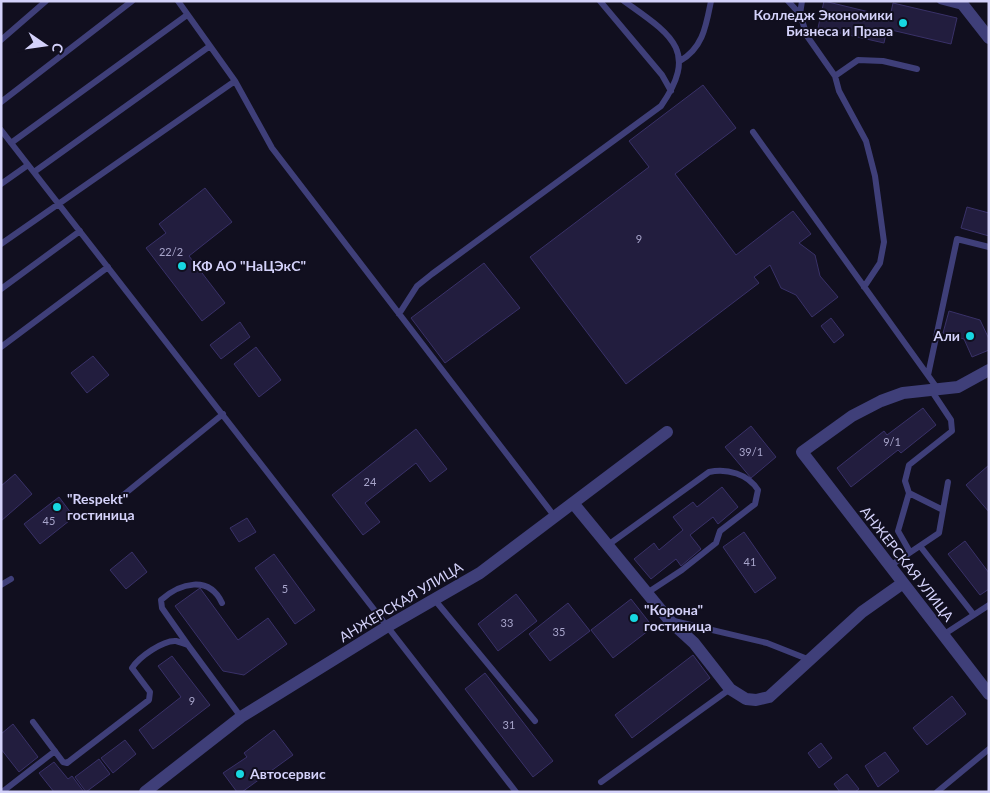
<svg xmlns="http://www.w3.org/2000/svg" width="990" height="793" font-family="Lato,sans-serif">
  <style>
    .building { fill: #221d3e; stroke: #393168 }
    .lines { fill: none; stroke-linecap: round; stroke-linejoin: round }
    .service { stroke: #3f3f79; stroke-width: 6 }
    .minor { stroke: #3f3f79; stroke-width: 12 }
    .poi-dot { fill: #17d7e1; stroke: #110f1f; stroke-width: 2 }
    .labels { text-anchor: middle; stroke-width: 4; stroke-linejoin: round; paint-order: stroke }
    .number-label { font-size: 11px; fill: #a8a5cb }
    .poi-label { font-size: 14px; font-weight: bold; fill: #d4d2fa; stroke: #110f1f; text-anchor: start }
    .street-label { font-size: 14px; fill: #d4d2fa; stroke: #110f1f }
  </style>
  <rect width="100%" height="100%" fill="#110f1f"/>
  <!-- building -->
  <path class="building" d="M824 1 890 17 893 3 957 18 951 44 887 29 884 43 818 28Z
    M703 85 736 128 675 174 736 255 793 211 811 234 799 243 815 255 820 276 838 297 812 317 796 295 781 288 770 265 754 277 759 283 626 384 530 257 649 167 629 141Z
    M205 188 232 222 189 256 225 303 202 321 146 248 166 233 159 224Z
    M967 207 989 213V236L961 228Z
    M484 263 520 308 445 363 411 318Z
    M949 311 980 320 989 339V350L972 357 964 339 943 333Z
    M831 318 844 335 834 343 821 326Z
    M240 322 250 337 221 359 210 345Z
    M256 347 281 380 259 397 234 364Z
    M93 356 109 375 87 393 71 373Z
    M923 408 936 425 901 453 898 450 851 487 837 468 884 431 887 435Z
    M751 426 776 457 751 478 725 447Z
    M416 429 447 469 430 482 416 463 365 503 380 522 363 535 332 495Z
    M989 465V512L966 485Z
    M15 474 32 494 1 521V486Z
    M722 487 738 507 718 524 713 517 690 535 701 549 681 566 676 559 651 579 634 559 654 543 659 550 683 530 673 517 693 502 697 507Z
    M59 497 74 517 40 544 24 524Z
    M247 518 256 532 239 542 230 528Z
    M744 532 776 578 755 593 723 547Z
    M965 541 989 573V589L980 595 948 554Z
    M132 552 147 572 126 589 110 570Z
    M274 554 315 610 295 624 255 568Z
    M200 588 238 640 268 618 287 644 244 675 223 671 175 606Z
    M516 594 537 621 498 651 478 624Z
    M631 599 653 627 613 658 591 630Z
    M568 603 590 631 550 661 529 634Z
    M693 655 710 678 632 738 615 715Z
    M172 656 210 705 153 749 139 730 181 697 158 666Z
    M485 673 553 761 533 777 465 689Z
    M952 696 966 714 927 745 913 728Z
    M13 724 38 757 19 772 1 749V734Z
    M274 730 293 755 242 792H237L223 773 247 757 244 753Z
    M125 740 136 754 113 773 101 758Z
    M821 743 832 758 819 768 808 753Z
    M885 752 899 771 878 787 865 766Z
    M99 759 110 774 86 792 75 777Z
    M54 762 68 779 72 776 84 792H54L39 773Z
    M847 774 859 789 855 792H840L834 784Z"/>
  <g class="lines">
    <!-- service -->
    <path class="service" d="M178 1 235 81 272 148 555 517
      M600 1 662 75 671 91
      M788 1 800 14
      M802 1 800 14 807 36 835 76 839 91 866 141 875 176 884 242 880 263 864 287
      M940 1 963 7
      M1 40 46 1
      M680 61C703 48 706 26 711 1
      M835 76 858 60 883 61 917 69
      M1 102 132 1
      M1 130 516 792
      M753 132 937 388
      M11 143 187 15
      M34 172 210 46
      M1 184 28 165
      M1 244 235 81
      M1 289 80 231
      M399 314 417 286 432 274 661 106C700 50 670 34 624 1
      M1 347 108 267
      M928 375 957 239 989 247
      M931 390 951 420 952 431 909 465 905 481 909 493 943 510
      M909 493 898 531 910 552
      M116 501 223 414
      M608 545 709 472C727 468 748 474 758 490L755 504 720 531 716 543 682 570 647 593
      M920 546 974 615
      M890 566 939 533 948 482
      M1 585 11 579
      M434 599 535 721
      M674 621 767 643 810 660
      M943 635 989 605
      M188 645 162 608 161 600C180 583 209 575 222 603
      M33 722 63 762 67 763 149 700 150 692 132 668C139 657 163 640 176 641 180 642 184 644 188 645L241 717
      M601 782 730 689
      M2 792 55 751
      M937 792 989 749"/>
    <!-- minor -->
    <path class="minor" d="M960 1 989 38
      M989 370 958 387 903 393 881 401 852 416 802 452 989 694
      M573 503 670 621 694 643 730 689 746 699 756 700 769 697 862 612 903 583
      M145 792 241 717 388 626 480 573 667 432"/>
  </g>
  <!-- markers -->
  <g class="poi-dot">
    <circle cx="903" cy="23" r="5"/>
    <circle cx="182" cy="266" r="5"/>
    <circle cx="970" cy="336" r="5"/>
    <circle cx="57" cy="507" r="5"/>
    <circle cx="634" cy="618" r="5"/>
    <circle cx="240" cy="774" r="5"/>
  </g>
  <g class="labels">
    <!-- number labels -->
    <g class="number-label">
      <text x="639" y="243">9</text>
      <text x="171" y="256">22/2</text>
      <text x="892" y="446">9/1</text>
      <text x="751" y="456">39/1</text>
      <text x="370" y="486">24</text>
      <text x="49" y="525">45</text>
      <text x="750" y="566">41</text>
      <text x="285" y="593">5</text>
      <text x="507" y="627">33</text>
      <text x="559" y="636">35</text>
      <text x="192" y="705">9</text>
      <text x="509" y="729">31</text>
    </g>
    <!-- poi labels -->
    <g class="poi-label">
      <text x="893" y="20" text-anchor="end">Колледж Экономики<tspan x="893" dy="16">Бизнеса и Права</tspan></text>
      <text x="192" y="271">КФ АО "НаЦЭкС"</text>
      <text x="960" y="341" text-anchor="end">Али</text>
      <text x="67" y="504">"Respekt"<tspan x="67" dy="16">гостиница</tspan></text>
      <text x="644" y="615">"Корона"<tspan x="644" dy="16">гостиница</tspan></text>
      <text x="250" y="779">Автосервис</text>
    </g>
    <!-- street labels -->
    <g class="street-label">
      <text transform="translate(907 564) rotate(52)" y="5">АНЖЕРСКАЯ УЛИЦА</text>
      <text transform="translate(401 602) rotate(-31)" y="5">АНЖЕРСКАЯ УЛИЦА</text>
    </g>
  </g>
  <!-- border -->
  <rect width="990" height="793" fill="none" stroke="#d4d2fa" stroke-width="5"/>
  <!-- north arrow -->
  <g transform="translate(45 45) rotate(103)" stroke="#110f1f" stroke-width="4" paint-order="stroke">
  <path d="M0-4L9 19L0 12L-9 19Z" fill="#d4d2fa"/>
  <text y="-8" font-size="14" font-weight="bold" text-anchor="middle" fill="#d4d2fa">С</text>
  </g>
</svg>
